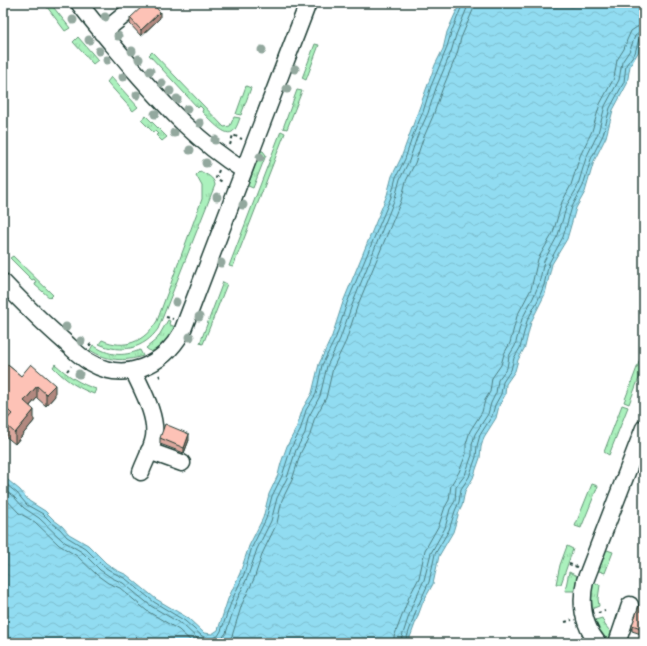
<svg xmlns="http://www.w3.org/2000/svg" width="647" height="646" font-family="'Patrick Hand',sans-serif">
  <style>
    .grass { fill: url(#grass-tufts); stroke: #659778 }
    .water { fill: url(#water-waves); stroke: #639ca5 }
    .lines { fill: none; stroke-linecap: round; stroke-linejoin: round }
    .shore { stroke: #4d7d80; stroke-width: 1 }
    .minor-casing { stroke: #1f3d34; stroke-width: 19 }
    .path { stroke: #1f3d34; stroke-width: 2; stroke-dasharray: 3 3; stroke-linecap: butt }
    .minor { stroke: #fff; stroke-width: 16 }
    .tree { fill: #93a89e }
    .wall { fill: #daa79d; stroke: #1f3d34 }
    .shaded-wall { fill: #b1887f; stroke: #1f3d34 }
    .building { fill: #fdc2b6; stroke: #1f3d34 }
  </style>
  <defs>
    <pattern id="grass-tufts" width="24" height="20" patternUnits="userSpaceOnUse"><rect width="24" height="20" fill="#abf1bd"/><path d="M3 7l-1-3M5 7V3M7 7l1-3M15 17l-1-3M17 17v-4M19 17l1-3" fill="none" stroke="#93d0a3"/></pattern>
    <pattern id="water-waves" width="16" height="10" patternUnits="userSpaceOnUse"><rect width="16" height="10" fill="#91dcf1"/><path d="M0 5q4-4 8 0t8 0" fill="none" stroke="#7dbecf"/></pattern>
  </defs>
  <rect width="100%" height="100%" fill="#fff"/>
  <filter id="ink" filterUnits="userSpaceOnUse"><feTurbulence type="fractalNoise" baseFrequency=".025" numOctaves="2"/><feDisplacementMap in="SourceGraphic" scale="8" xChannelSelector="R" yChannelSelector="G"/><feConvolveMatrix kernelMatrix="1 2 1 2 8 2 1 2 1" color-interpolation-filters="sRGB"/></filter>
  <g filter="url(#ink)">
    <!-- grass -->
    <path class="grass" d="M44 3H50L70 28 65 31Z
      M78 37 98 60 93 64 73 42Z
      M315 44 319 45 306 80 302 78Z
      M152 52 224 127 230 126 234 117 240 118C238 123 236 130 232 132 224 137 208 117 202 112L203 109 200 106 198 108 149 55Z
      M111 77 138 107 133 111 107 82Z
      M246 86 251 88 241 115 236 114Z
      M297 90 302 91 287 129 283 128Z
      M146 116 167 137 162 141 156 135 158 134 155 131 153 132 141 120Z
      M281 131 285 133 233 267 229 266Z
      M256 151H263L266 155 253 188 248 186 255 165 251 163Z
      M200 171C207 175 214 177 215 185L158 329C144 349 121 354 99 344L102 340C125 350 144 342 157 321L202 199V186L196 175Z
      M13 256 53 295 50 298 35 285 36 282 34 279 32 280 10 258Z
      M223 282 227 284 203 344 200 343Z
      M168 320 170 321 169 324 175 327C170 337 164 343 156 351L154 350 151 352 146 348 157 339Z
      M93 345C109 356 123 357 140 350L143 356C124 362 107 361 90 350Z
      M644 349V365L629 404 624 402Z
      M55 364C67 375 80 384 96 389L94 394C78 388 65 380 53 367Z
      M622 405 628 407 609 455 604 452Z
      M592 484 598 486 581 528 575 526Z
      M567 546 573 549 561 584H556L560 565Z
      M604 549 613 552 605 573 596 570Z
      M569 572 577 576 575 591H565Z
      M592 581 600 585 598 599 599 606 589 610Z
      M602 618 605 625 614 636 612 643C602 643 597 629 592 621Z"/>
    <!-- water -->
    <path class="water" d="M460 3H644V39L640 46 639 51 630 66 627 84 613 110 606 137 594 161 585 192 576 208 567 239 552 264 545 294 531 322 525 347 518 360 515 371 506 384 505 395 499 406 496 418 484 437 481 447 480 458 473 478 465 491 462 506 459 512 453 532 439 556 433 584 423 602 408 643H3V476L20 490 29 501 45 511 54 520 62 526 69 534 88 545 106 563 116 570 127 575 156 599 188 618 204 633 212 634 218 630 228 599 240 573 249 546 263 518 269 494 278 475 281 463 287 446 296 429 303 408 312 393 319 364 332 336 343 302 387 195 392 176 401 158 435 65 443 49 447 32Z"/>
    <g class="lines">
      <!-- shore -->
      <path class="shore" d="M3 482 17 493 27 505 43 514 52 523 60 529 67 537 85 548 103 566 114 573 126 579 154 602 185 621 202 636 207 638H213L218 636 221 631 232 600 244 574 252 547 266 519 272 496 282 476 291 448 300 431 306 410 316 394 322 365 336 337 347 303 391 197 396 177 405 159 413 135 423 112 431 86 446 50 451 33 463 3
        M3 489 14 497 24 508 39 518 63 541 82 552 100 570 112 578 123 583 151 606 183 625 199 640 206 643
        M3 496 19 513 35 522 59 545 77 556 97 575 108 583 120 588 147 611 179 630 193 643
        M214 643 221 640 226 633 236 602 248 576 257 549 271 521 277 498 287 478 296 450 305 433 308 418 320 396 327 366 340 339 352 305 395 198 400 179 409 161 417 137 428 113 436 88 451 52 456 35 467 8 468 3
        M226 643 232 636 242 604 254 579 263 552 277 523 282 500 292 480 301 452 310 435 314 420 326 398 333 368 346 341 357 307 401 201 406 181 415 163 423 139 433 116 442 90 457 54 461 38 473 10 474 3
        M394 643V637L409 597 419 578 425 550 439 525 445 507 449 500 451 485 459 472 466 454V444L470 431 482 412 485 400 490 392 492 378 501 365 504 354 510 343 517 316 531 289 538 259 553 233 562 202 571 185 580 156 592 131 600 104 614 78 617 60 624 49 627 40 631 31 637 27 644 26
        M400 643 412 606 424 580 431 553 445 528 450 509 455 501 456 487 465 475 472 455V445L475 434 488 414 491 403 496 393 498 380 507 368 509 356 515 346 522 319 533 298 539 284 544 261 558 235 567 205 577 188 586 158 598 133 605 106 619 80 622 62 630 50 635 36 639 33 644 32
        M405 643 417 608 429 582 435 554 449 530 455 511 459 502 461 489 469 477 476 457 477 446 480 435 492 416 495 405 501 394 503 382 511 370 514 358 520 348 527 321 538 300 544 285 549 263 563 237 572 207 583 186 591 159 603 135 610 108 624 82 626 65 635 53 639 39 644 37"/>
      <defs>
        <path id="minor" d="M79 3C96 26 115 47 133 69 168 109 198 142 243 170
          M102 33 139 3
          M3 282C23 303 43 323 65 342 73 349 81 358 91 363 126 383 163 365 182 332L308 3
          M133 370C142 390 157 415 154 437 152 449 145 461 141 472
          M149 451 182 463
          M598 643C583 625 580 603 585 581L644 428
          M617 643 630 605"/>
      </defs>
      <!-- minor casing -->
      <use href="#minor" class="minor-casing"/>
      <!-- path -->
      <path class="path" d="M230 145 233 135 242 139
        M219 170 216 178 224 183
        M166 317 173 319
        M89 346 93 342
        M67 371 71 366
        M159 375 162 380
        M640 383 644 384
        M569 564 577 567
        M598 613 605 611
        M565 622 572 620"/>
      <!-- minor -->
      <use href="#minor" class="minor"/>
    </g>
    <!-- trees -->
    <g class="tree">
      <circle cx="105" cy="17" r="4.5"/>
      <circle cx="73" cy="20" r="4.5"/>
      <circle cx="118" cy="36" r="4.5"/>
      <circle cx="89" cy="40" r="4.5"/>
      <circle cx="262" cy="50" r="4.5"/>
      <circle cx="99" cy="51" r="4.5"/>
      <circle cx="132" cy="51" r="4.5"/>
      <circle cx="139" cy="59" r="4.5"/>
      <circle cx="107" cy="60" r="4.5"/>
      <circle cx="295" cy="69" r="4.5"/>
      <circle cx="150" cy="71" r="4.5"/>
      <circle cx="123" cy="77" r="4.5"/>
      <circle cx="162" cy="83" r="4.5"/>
      <circle cx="287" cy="89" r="4.5"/>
      <circle cx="170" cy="91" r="4.5"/>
      <circle cx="137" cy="95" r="4.5"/>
      <circle cx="177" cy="99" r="4.5"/>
      <circle cx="187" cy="109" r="4.5"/>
      <circle cx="155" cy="114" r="4.5"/>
      <circle cx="200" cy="123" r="4.5"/>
      <circle cx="174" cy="133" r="4.5"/>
      <circle cx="215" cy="140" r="4.5"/>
      <circle cx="190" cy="150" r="4.5"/>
      <circle cx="260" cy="157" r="4.5"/>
      <circle cx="206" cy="163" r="4.5"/>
      <circle cx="217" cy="197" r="4.5"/>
      <circle cx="243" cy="205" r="4.5"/>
      <circle cx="221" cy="263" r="4.5"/>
      <circle cx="176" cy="302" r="4.5"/>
      <circle cx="199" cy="317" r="4.5"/>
      <circle cx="66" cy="327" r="4.5"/>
      <circle cx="190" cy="337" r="4.5"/>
      <circle cx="81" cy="341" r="4.5"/>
      <circle cx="79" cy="374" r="4.5"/>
    </g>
    <!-- wall -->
    <path class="wall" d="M130 18H160L141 36 130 24Z
      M3 361 21 376 55 396 46 406 37 398 30 406 34 421 15 444 4 435V423L7 420 3 417Z
      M160 438 189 440 184 453 160 444Z
      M644 602V635L632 631V625Z"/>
    <!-- shaded-wall -->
    <path class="shaded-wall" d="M160 12V18L141 36V30Z
      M55 385V396L46 406V394Z
      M37 386V398L24 412V401Z
      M34 410V421L15 444V433Z
      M189 434V440L184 453V448Z"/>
    <!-- building -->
    <path class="building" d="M146 3H152L160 12 141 30 130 18Z
      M3 361 21 376 31 364 55 385 46 394 37 386 24 401 34 410 15 433 4 423 12 414 3 405Z
      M165 424 189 434 184 448 160 438Z
      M641 601 644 602V629L632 625Z"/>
  </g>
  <!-- margin -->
  <rect width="647" height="646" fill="none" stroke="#fff" stroke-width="16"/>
  <rect x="8" y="8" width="631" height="630" fill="none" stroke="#1f3d34" stroke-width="1.5" filter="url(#ink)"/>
</svg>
